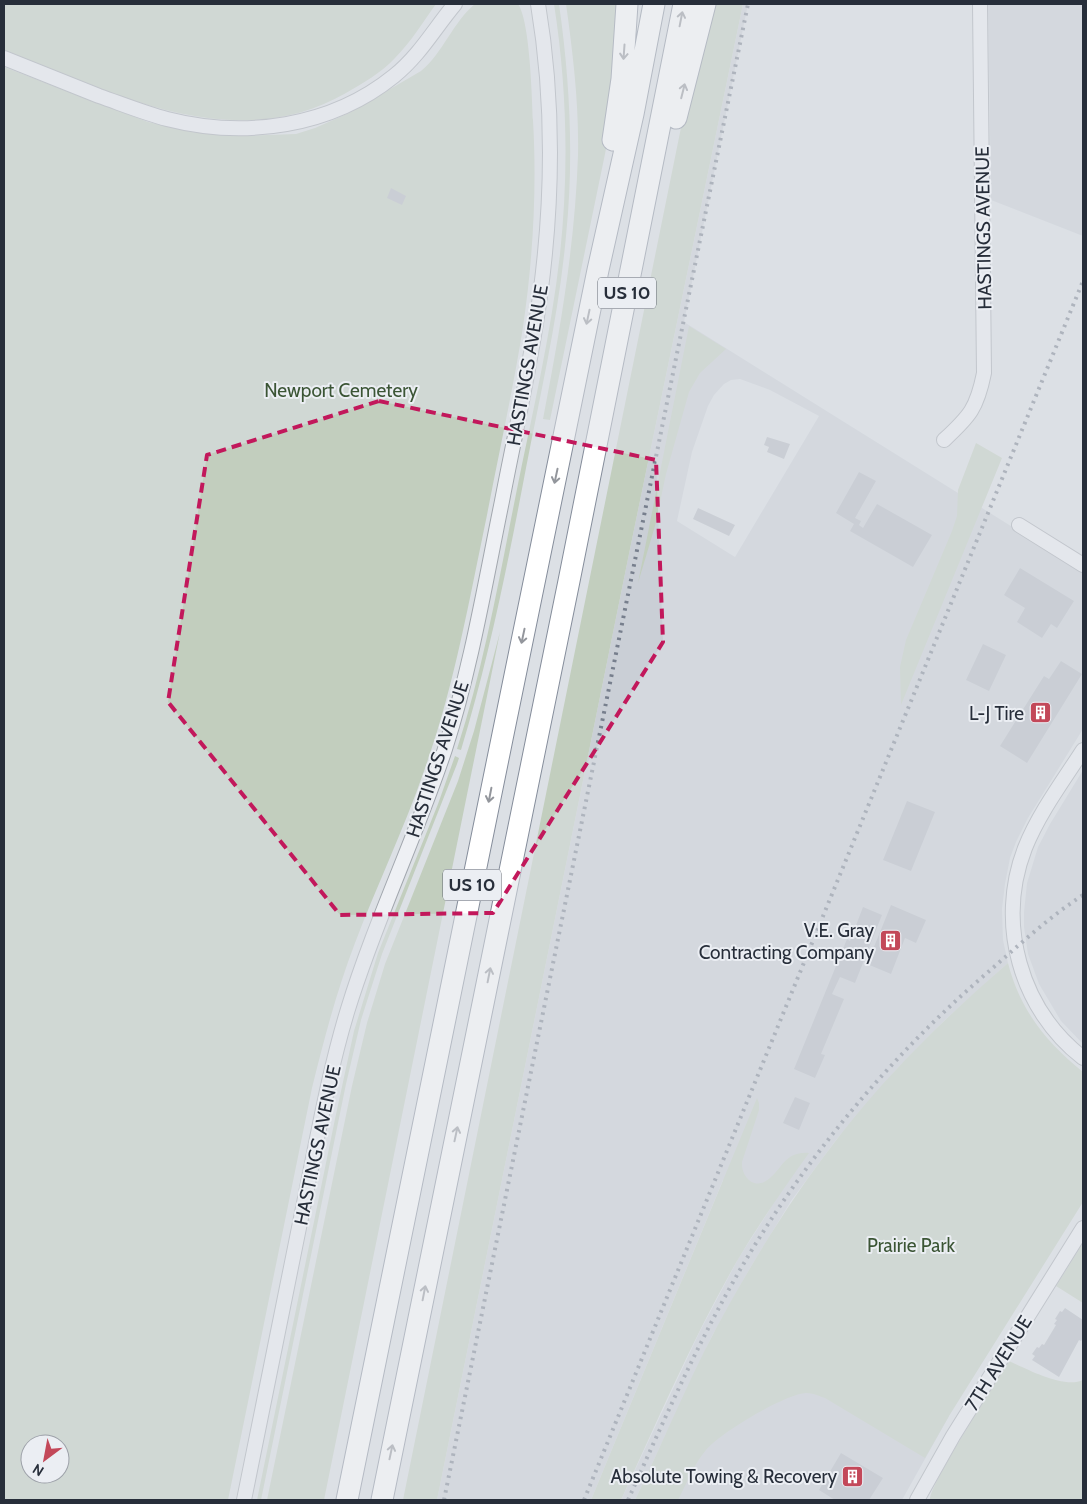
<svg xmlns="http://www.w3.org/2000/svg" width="1087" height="1504" font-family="Cabin,sans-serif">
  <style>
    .built { fill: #cacfd6; fill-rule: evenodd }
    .green { fill: #c2cebe; fill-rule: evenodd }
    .building { fill: #b4b9c1 }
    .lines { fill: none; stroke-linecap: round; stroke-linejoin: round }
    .minor-casing { stroke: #a2a7ae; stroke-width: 16 }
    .highway-casing { stroke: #858d9b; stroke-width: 23 }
    .minor { stroke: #eef0f4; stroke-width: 14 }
    .highway { stroke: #fff; stroke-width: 21 }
    .rail { stroke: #777f8d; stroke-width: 4; stroke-dasharray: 2.5 5; stroke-linecap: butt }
    .oneway { stroke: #93969c }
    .marked { fill: none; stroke: #c2185b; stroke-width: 4; stroke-dasharray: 10 6; stroke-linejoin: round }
    .labels { text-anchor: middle; stroke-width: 4; stroke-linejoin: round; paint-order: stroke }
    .shield { fill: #ebeef3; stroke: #626872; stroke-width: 1 }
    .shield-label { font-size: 18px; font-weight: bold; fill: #272e3a }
    .street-label { font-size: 19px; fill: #272e3a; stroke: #ebeef3 }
    .park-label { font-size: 19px; fill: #3b5535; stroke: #ebeef3 }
    .poi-label { font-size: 19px; fill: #272e3a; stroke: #ebeef3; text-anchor: end }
  </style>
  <rect width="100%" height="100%" fill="#dce0e5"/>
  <!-- built -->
  <path class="built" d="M743 4H748L684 322 1083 571V729L1028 818 1016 842 1010 858 1005 884 1002 909 1003 940 1008 963 945 1020 896 1070 836 1140 791 1201 749 1270 712 1336 635 1500H621L699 1333 738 1259 770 1209 723 1180 591 1500H437L630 549ZM740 379 770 390 819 416 735 557 677 521 692 452 708 406 714 395 724 384 731 380Z
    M988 4H1083V236L991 200Z
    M1083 770V1044L1061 1021 1039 984 1028 954 1024 927V912L1027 883 1038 847 1050 824Z
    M830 1344 949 1416 902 1500H637Z"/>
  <!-- green -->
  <path class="green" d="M4 4H436C423 22 411 42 395 58 381 73 363 83 346 93 233 158 111 92 4 50Z
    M475 4H518C530 21 532 96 533 120 537 189 533 259 523 327 513 390 499 452 487 515 469 601 454 688 424 771 404 829 377 885 355 943 337 990 324 1039 312 1088L228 1500H4V67L148 122 191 132 244 136 296 134 315 128 349 113 421 71C443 53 453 22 475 4ZM30 1444H60V1474H30Z
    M554 4H559C570 81 574 158 566 236 559 314 541 391 526 468 508 563 489 658 461 750L457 749C484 666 499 579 516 494 532 414 551 335 560 254 569 170 567 87 554 4Z
    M566 4H621L612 116 605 154 550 420 543 419C560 331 575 245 578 155 579 104 573 54 566 4Z
    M711 4H743L630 549 437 1500H403L687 98Z
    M689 326 726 349 700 373 689 392 666 474 655 526 638 583Z
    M976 443 1002 458 901 705 900 667 906 640 952 531 957 516 958 490Z
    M500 632 324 1500H267L352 1086 367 1023 385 964 458 781 474 731Z
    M455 756 459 758 457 764 382 954 361 1020 346 1084 261 1500H257L335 1119 354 1031 378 953 438 804Z
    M1008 963C1020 1010 1046 1042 1083 1072V1202L949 1416 925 1458 825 1398C819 1396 813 1393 806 1393 785 1394 720 1433 706 1450 694 1464 687 1483 678 1500H635C667 1434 694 1366 730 1303 782 1210 842 1123 917 1048 946 1018 977 990 1008 963Z
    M757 1098 759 1103V1110L742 1162C741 1174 751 1188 764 1182 782 1173 782 1151 809 1153 784 1188 759 1224 737 1261 693 1338 658 1419 621 1500H591Z
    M1083 1243V1303L1056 1286Z
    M1009 1361C1027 1369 1064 1389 1083 1380V1500H930C929 1485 997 1381 1009 1361Z"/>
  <!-- building -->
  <path class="building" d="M391 188 406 196 402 205 387 198Z
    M767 437 790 444 784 459 767 452 769 447 764 445Z
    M859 472 876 481 855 518 861 521 859 525 863 528 877 504 932 535 913 567 850 531 854 524 836 513Z
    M698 508 735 525 729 536 693 519Z
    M1020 568 1074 601 1057 628 1051 624 1042 638 1017 622 1025 608 1004 595Z
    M983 644 1006 655 989 691 966 680Z
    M1061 661 1082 674 1027 763 1000 746 1044 676 1049 679Z
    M907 801 935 812 911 871 883 860Z
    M891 905 926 920 916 943 905 938 891 974 867 964Z
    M863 907 882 915 855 983 840 977 832 994 844 999 821 1054 825 1055 815 1078 794 1069 847 939 850 941Z
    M795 1097 810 1103 799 1130 783 1123Z
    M1065 1308 1083 1320V1338L1081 1341 1079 1340 1059 1377 1032 1360 1035 1356 1032 1354 1037 1347 1039 1348 1042 1344 1044 1345 1056 1325 1054 1324 1057 1320 1055 1319 1060 1311 1062 1312Z
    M841 1453 883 1478 869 1500H835L819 1490Z"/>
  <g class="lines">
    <defs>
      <path id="minor" d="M4 58C36 71 67 83 99 96 122 104 144 113 167 119 245 139 331 127 394 76 420 55 434 29 455 4
        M944 440C970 416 977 408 984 373L980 4
        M1019 525 1083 565
        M1083 750C1063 781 1039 813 1025 848 996 923 1020 1009 1083 1058
        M244 1500C265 1399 285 1298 305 1198 318 1135 329 1071 348 1009 375 921 416 837 445 749 471 668 485 584 502 501 515 433 531 365 540 296 553 200 554 100 538 4
        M917 1500 953 1436 1083 1228"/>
      <path id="highway" d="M676 118 705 4
        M613 140 622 79 627 4
        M347 1500 502 739 598 270 633 114 654 4
        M382 1500 569 581 684 4"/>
    </defs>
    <!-- minor casing -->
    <use href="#minor" class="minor-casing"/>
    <!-- highway casing -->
    <use href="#highway" class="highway-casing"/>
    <!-- minor -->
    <use href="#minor" class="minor"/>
    <!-- highway -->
    <use href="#highway" class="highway"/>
    <!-- rail -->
    <path class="rail" d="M444 1500 748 4
      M584 1500 1083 281
      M628 1500C665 1418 701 1335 747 1258 811 1151 893 1054 987 973 1018 946 1049 917 1083 895"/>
  </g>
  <!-- one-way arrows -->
  <defs><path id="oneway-shaft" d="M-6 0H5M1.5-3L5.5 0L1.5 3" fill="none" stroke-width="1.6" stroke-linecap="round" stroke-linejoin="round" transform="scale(1.25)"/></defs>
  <g class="oneway">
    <use href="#oneway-shaft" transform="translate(681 19) rotate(-79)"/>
    <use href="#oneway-shaft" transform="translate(624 52) rotate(94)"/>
    <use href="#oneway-shaft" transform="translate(683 91) rotate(-76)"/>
    <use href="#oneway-shaft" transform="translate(588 317) rotate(102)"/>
    <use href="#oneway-shaft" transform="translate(556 476) rotate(102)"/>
    <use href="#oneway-shaft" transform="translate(523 636) rotate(102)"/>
    <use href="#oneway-shaft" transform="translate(490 795) rotate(101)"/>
    <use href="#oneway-shaft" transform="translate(489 975) rotate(-79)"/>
    <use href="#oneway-shaft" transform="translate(456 1134) rotate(-78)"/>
    <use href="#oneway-shaft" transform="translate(424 1293) rotate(-79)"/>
    <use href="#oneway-shaft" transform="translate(391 1452) rotate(-78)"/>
  </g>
  <!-- marked area -->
  <path d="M0 0H1087V1504H0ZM379 401 656 460 663 642 493 913 340 915 168 702 207 455Z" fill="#dce0e5" fill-opacity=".55" fill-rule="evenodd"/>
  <path class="marked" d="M379 401 656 460 663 642 493 913 340 915 168 702 207 455Z"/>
  <!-- icons -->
  <defs>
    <symbol id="building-square" viewBox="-11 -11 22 22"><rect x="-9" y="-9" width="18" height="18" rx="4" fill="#c34859" stroke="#ebeef3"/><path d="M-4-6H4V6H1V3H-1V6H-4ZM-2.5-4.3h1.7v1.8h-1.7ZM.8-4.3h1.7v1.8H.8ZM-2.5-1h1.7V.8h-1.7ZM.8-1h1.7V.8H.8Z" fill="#fff"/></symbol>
  </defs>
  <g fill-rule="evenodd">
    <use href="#building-square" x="1028" y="700" width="25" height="25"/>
    <use href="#building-square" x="878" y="928" width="25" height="25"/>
    <use href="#building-square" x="840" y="1464" width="25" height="25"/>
  </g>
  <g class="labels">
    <!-- shield labels -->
    <g class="shield">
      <rect x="598" y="277.5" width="58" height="31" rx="4"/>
      <rect x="443" y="869.5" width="58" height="31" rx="4"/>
    </g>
    <g class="shield-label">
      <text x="627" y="299">US 10</text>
      <text x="472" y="891">US 10</text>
    </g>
    <!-- street labels -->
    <g class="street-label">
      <text transform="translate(983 228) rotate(-91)" y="7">HASTINGS AVENUE</text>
      <text transform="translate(527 365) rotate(-80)" y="7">HASTINGS AVENUE</text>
      <text transform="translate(437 759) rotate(-72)" y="7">HASTINGS AVENUE</text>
      <text transform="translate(317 1145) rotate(-78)" y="7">HASTINGS AVENUE</text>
      <text transform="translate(998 1363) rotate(-58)" y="7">7TH AVENUE</text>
    </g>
    <!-- park labels -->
    <g class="park-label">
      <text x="341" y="397">Newport Cemetery</text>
      <text x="911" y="1252">Prairie Park</text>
    </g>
    <!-- poi labels -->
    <g class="poi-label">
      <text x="1024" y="720">L-J Tire</text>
      <text x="874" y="937">V.E. Gray<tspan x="874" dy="22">Contracting Company</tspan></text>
      <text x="837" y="1483">Absolute Towing &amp; Recovery</text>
    </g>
  </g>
  <!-- border -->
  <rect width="1087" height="1504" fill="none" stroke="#272e3a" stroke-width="10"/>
  <!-- north arrow -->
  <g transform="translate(45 1459) rotate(212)"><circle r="24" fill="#ebeef3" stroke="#9da1a9"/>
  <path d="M0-4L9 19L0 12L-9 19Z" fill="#c34859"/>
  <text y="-8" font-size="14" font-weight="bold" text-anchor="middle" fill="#272e3a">N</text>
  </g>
</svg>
